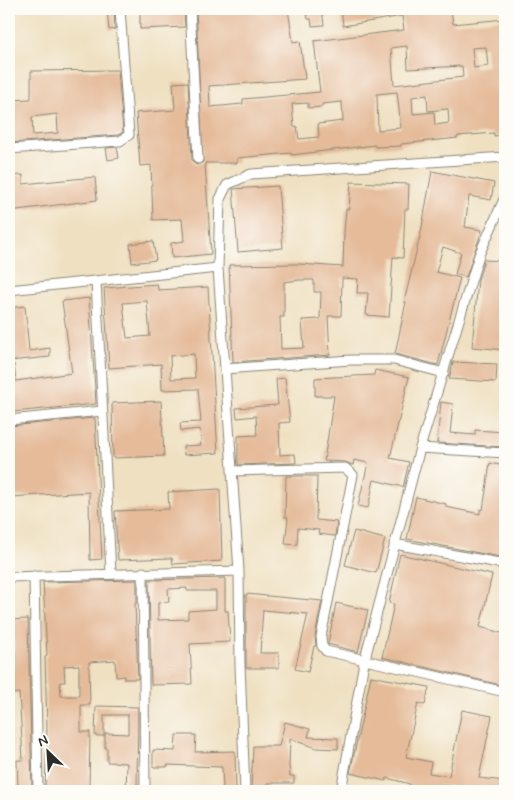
<svg xmlns="http://www.w3.org/2000/svg" width="514" height="800" font-family="Mynerve,sans-serif">
  <style>
    .building { fill: #e5bb9a; fill-rule: evenodd }
    .lines { fill: none; stroke-linecap: round; stroke-linejoin: round }
    .street-casing { stroke: #8d8676; stroke-width: 11 }
    .street { stroke: #fff; stroke-width: 9 }
  </style>
  <rect width="100%" height="100%" fill="#fdfcf7"/>
  <filter id="ink" filterUnits="userSpaceOnUse"><feTurbulence type="fractalNoise" baseFrequency=".02" numOctaves="2"/><feDisplacementMap in="SourceGraphic" scale="10" xChannelSelector="R" yChannelSelector="G"/><feConvolveMatrix kernelMatrix="1 2 1 2 8 2 1 2 1" color-interpolation-filters="sRGB"/></filter>
  <filter id="wash" filterUnits="userSpaceOnUse"><feTurbulence type="fractalNoise" baseFrequency=".0096" numOctaves="4" result="noise"/><feDisplacementMap in="SourceGraphic" scale="20" xChannelSelector="R" yChannelSelector="G"/><feGaussianBlur stdDeviation="1.12" result="paint"/><feColorMatrix in="noise" values="0 0 0 0 0 0 0 0 0 0 0 0 0 0 0 0 0 1.4 0 .05"/><feComposite in="paint" operator="in"/></filter>
  <g filter="url(#wash)">
    <rect width="100%" height="100%" fill="#efe0c1"/>
    <g id="blocks">
      <!-- building -->
      <path class="building" d="M107 9H114L115 29 109 30Z
        M140 9H184L185 27 140 29Z
        M196 9H288L293 42 300 41 305 79 209 86 210 107 243 104V99L320 92 314 41 404 30 402 16 343 26 341 9H451L453 24 505 19V135L494 136V133L458 136V138L401 144V146L375 147V145L291 155V153L237 158V163H205L211 254 172 258 171 243 184 241 182 219 153 220 151 165 140 166 136 113 175 110 173 83 188 82 192 160 196 165 203 162ZM407 46 408 69 462 66 463 77 394 85 391 48ZM486 47 488 66 474 68 472 48ZM397 92 401 128 378 130 377 94ZM427 95 428 111 448 109 449 123 435 125 434 112 413 114 412 97ZM342 102 343 121 318 124 319 137 299 139 297 126 294 127 292 104 308 103V108L322 107V104Z
        M306 9H322L324 25 312 26 311 19H308Z
        M118 70 123 132 118 135 9 143V100L31 99V71ZM57 114 58 133 33 135 32 117Z
        M117 147 119 158 108 160 106 148Z
        M432 171 494 183 491 200 469 196 465 227 482 230 466 277 455 274 461 253 443 247 436 272 460 278 438 365 395 354 406 302H404L421 232Z
        M23 175V184L95 177 97 200 9 211V176Z
        M351 182 409 184 408 209H405L403 258 393 257 389 317 366 315 368 293H357L358 279 342 278 341 316H328L330 355 233 362 229 265 299 264 343 267 344 233 346 209H349ZM299 280H314V292H321L320 319 302 320 304 348 281 349 280 317H284V282Z
        M278 186 283 248 238 252 233 189Z
        M153 241 156 260 132 263 130 244Z
        M484 260 505 261V350L472 347 478 280Z
        M157 284 158 290 208 287 218 453 184 455 183 446 201 445 200 429 181 431 180 423 201 422 198 389 162 390 161 364 109 368 104 288ZM147 301 150 336 127 338 123 303ZM194 354 195 378 171 379 170 356Z
        M89 298 96 404 13 412 9 364H14L16 381 72 373 62 301Z
        M25 306 29 351 50 348V357L9 361V308Z
        M453 362 497 364 496 382 449 379Z
        M375 370 409 377 390 458 409 462 403 487 374 480 368 508 358 506 368 463 354 460 353 465 345 462 324 461 334 396H315V378L374 375Z
        M285 378 290 422 279 423 280 455 295 454 296 463 238 465V436L257 435 256 416 237 418 236 408 278 405 276 379Z
        M161 401 164 456 113 458 112 403Z
        M441 402 453 404 450 433 475 435V430L505 432V447L437 443Z
        M95 418 102 559 90 560 89 492 9 497V426Z
        M490 463 505 466V558L407 539 416 497 446 504V507L480 514V509L483 510Z
        M286 476H317L316 520 337 522 335 536 318 534 319 530 298 528 297 545 285 544 288 517H285Z
        M220 489 222 561 173 564 172 558 118 560 115 511 169 509 168 492Z
        M354 531 385 539 376 573 345 565Z
        M400 554 492 575 480 627 505 634V686L382 657 394 604 389 603Z
        M225 578V611H228L230 642 190 644 192 684 151 685 149 580ZM187 588V591H216V609L188 611V619L158 620V603L169 602 168 589Z
        M137 580V603H135L138 679H124V676L116 677 115 660 89 662 90 705H81V732H90L89 791H45L47 727 45 657 47 656 43 582ZM79 665V696H61L60 682H65L64 666Z
        M246 594 322 601 315 636 316 646H314L308 672 295 669 308 614 263 610 260 653H279V668H246Z
        M336 603 368 610 358 652 328 644Z
        M28 619 32 791H18L17 760H23L21 724 19 693 9 694V649H14L13 629 9 630V620Z
        M371 676 429 687 425 705 418 703 406 757 431 762 429 773 449 776 462 710 492 716 479 778 505 781V791L438 785 436 791H434L409 787 410 784 387 778 386 781 350 773Z
        M96 706 138 707 137 791H126L127 763 107 762V748H105V733L128 734V715H104V736H95Z
        M285 722 310 729 308 737 338 738V749L316 748 290 739 289 766 290 776H294V783H267V791H251L253 746H279Z
        M176 735H196L195 752 235 751 236 791H223L222 767 167 765V767H153V750L175 751Z"/>
    </g>
  </g>
  <g filter="url(#ink)">
    <use href="#blocks" fill-opacity="0" stroke="#8d8676" stroke-width="1"/>
    <g class="lines">
      <defs>
        <path id="street" d="M190 9 198 159
          M9 149 120 141 129 135 120 9
          M96 281 111 573
          M9 290 218 268
          M225 369 351 360H394L444 373
          M9 420 102 411
          M420 448 505 453
          M232 471 345 468 353 475 321 637 322 646 326 651 505 692
          M394 544 505 564
          M143 572 145 791
          M34 576 38 791
          M9 577 239 571
          M245 791 240 665 239 571 218 268 220 199 227 185 251 174 505 157
          M341 791 364 662 420 448 479 255 505 197"/>
      </defs>
      <!-- street casing -->
      <use href="#street" class="street-casing"/>
      <!-- street -->
      <use href="#street" class="street"/>
    </g>
  </g>
  <!-- margin -->
  <rect width="514" height="800" fill="none" stroke="#fdfcf7" stroke-width="30"/>
  <!-- north arrow -->
  <g transform="translate(48 752) rotate(335)" stroke="#fdfcf7" stroke-width="4" paint-order="stroke">
  <path d="M0-4L9 19L0 12L-9 19Z" fill="#2b2b2b"/>
  <text y="-8" font-size="14" font-weight="bold" text-anchor="middle" fill="#2b2b2b">N</text>
  </g>
</svg>
